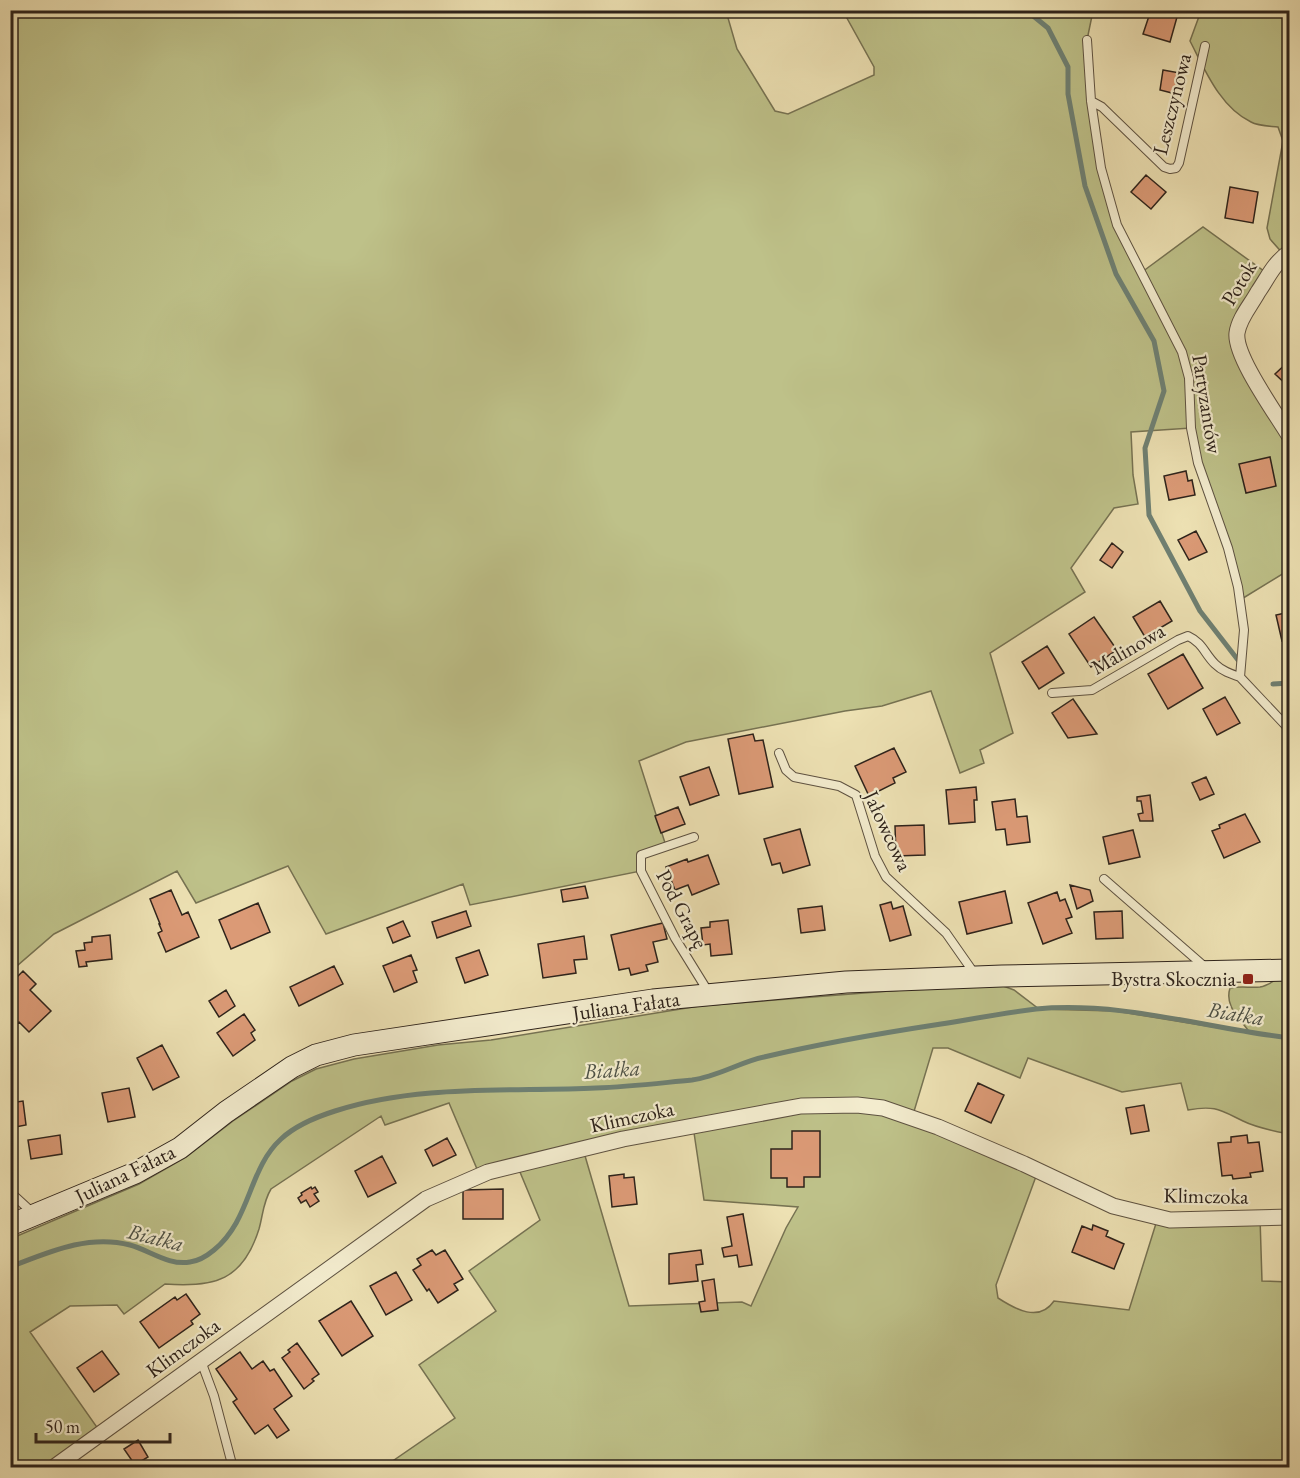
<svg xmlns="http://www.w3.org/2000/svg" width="1300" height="1478" font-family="'EB Garamond',serif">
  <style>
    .green { fill: #bec189; stroke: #767252; stroke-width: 1.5; fill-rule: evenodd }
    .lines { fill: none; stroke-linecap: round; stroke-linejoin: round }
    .stream { stroke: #6e8073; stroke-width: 5 }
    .building { fill: #db9a76; stroke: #2e231b; stroke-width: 1.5 }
    .lane-casing { stroke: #5e5241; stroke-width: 10 }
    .street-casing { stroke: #5e5241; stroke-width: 17 }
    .secondary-casing { stroke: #2e231b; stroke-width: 23 }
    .lane { stroke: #f3ecce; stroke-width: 8 }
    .street { stroke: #f3ecce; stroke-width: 15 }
    .secondary { stroke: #f3ecce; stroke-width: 21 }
    .poi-dot { fill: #8f2418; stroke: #f3ecce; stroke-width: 2 }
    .labels { text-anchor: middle; stroke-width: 4.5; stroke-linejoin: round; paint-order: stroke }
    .street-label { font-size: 21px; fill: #2e231b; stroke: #f3ecce }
    .poi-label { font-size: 21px; fill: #2e231b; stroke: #f3ecce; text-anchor: end }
    .water-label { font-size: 22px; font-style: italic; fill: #4e5247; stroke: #f3ecce }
  </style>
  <rect width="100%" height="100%" fill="#ede1b3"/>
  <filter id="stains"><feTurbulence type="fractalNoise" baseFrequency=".00333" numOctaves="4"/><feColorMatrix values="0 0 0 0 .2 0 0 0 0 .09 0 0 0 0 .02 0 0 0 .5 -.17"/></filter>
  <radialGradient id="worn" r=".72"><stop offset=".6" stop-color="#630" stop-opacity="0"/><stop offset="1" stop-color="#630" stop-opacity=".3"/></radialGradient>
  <!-- green -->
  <path class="green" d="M11 11H726L737 49 775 111 788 114 874 75V67L843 11H1093L1087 40 1101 168 1117 225 1142 272 1203 227 1268 274 1237 333 1289 437V570L1240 600 1191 428 1131 432 1133 475 1138 504 1114 508 1071 568 1085 592 990 653 1013 733 980 750 984 763 960 773 931 691 882 706 845 711 686 742 639 761 666 846 641 855V871L470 905 463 884 326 934 288 866 196 903 177 871 54 934 11 971Z
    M1201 11H1289L1290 252 1285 256 1270 239 1267 228 1283 141 1278 127C1270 126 1258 126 1251 122 1220 107 1205 70 1190 41Z
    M1289 970V1134C1274 1131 1257 1128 1243 1121 1220 1110 1215 1105 1188 1110L1181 1083 1122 1092 1028 1058 1020 1078 948 1048H933L912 1118 1038 1171 996 1285 998 1298C1015 1309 1039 1323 1054 1301L1129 1310 1158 1217 1260 1218 1262 1281 1289 1282 1290 1386 1285 1395 1289 1396V1467H384L455 1418 419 1365 496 1311 469 1271 540 1220 517 1165 480 1176 449 1103 385 1125 381 1116 271 1189C263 1202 263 1215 259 1229 243 1280 215 1288 165 1284L124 1314 117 1305 70 1306 30 1332 101 1433 53 1467H18L10 1458V1239L139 1184 186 1157 233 1121 292 1081 316 1069 354 1059 438 1045 491 1040 699 1006 979 984H998L1014 990 1039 1009 1115 1011 1250 1033C1241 1019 1224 1007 1230 988 1241 986 1250 988 1260 987 1271 985 1281 976 1289 970ZM693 1126 704 1200 798 1207 786 1228 751 1306 742 1302 629 1306 583 1149Z"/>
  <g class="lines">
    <!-- stream -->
    <path class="stream" d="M1026 10 1048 28 1068 67V94L1085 186 1116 274 1154 341 1164 391 1145 448 1149 515 1200 611 1238 660
      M1273 684 1290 683
      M10 1267C49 1252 88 1234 130 1245 149 1250 169 1266 190 1262 198 1261 208 1255 214 1250 251 1220 248 1169 281 1139 296 1125 316 1117 335 1111 418 1084 511 1092 596 1088 628 1087 660 1083 692 1080 717 1077 740 1062 764 1057 823 1043 882 1033 941 1024 972 1019 1004 1013 1036 1009 1121 1001 1206 1028 1290 1038"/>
  </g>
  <!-- building -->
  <path class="building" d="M1151 10H1179L1170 42 1143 34Z
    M1163 70 1180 73 1176 94 1160 90Z
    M1146 175 1166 192 1151 209 1131 192Z
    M1230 187 1258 192 1253 223 1225 218Z
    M1290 360V388L1275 374Z
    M1270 457 1276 486 1246 493 1239 464Z
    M1186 471 1188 481 1192 480 1195 495 1169 500 1164 476Z
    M1196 531 1207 552 1189 560 1178 540Z
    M1112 543 1123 552 1112 568 1100 560Z
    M1160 601 1172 621 1145 637 1133 617Z
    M1290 612V639L1282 641 1276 615Z
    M1094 617 1117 650 1091 667 1069 634Z
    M1047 646 1064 673 1039 689 1022 662Z
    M1183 654 1203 688 1168 709 1148 674Z
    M1225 697 1240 723 1217 735 1203 709Z
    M1073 699 1097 734 1068 738 1052 713Z
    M753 734 755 741 763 740 773 787 739 794 728 739Z
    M894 748 906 772 893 778 895 783 869 796 855 766Z
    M709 767 719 795 690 805 680 777Z
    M1206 777 1214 794 1200 800 1192 783Z
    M976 787 977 800H974L975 822 949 824 946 790Z
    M1150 795 1153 821H1140L1138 814 1143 813 1141 801H1137V797Z
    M1015 799 1017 817 1027 816 1030 842 1007 845 1005 829 996 830 992 802Z
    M678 807 685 824 661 833 655 816Z
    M1245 814 1260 842 1224 858 1212 831 1220 828 1219 825Z
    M924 825 925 855 896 856 895 826Z
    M800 829 810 865 783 873 780 863 772 865 764 839Z
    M1133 830 1140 857 1109 864 1103 837Z
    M708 855 719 884 692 895 688 885 675 890 666 867 687 859 688 862Z
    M1070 885 1090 890 1093 901 1077 909Z
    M585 886 588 898 563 902 561 890Z
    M171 890 182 915 188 912 199 937 166 952 158 933 162 931 159 924H160L150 899Z
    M1005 891 1012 923 967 934 959 902Z
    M1057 892 1060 901 1065 899 1072 917 1066 919 1072 933 1043 944 1028 903Z
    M891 902 893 909 903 906 911 935 890 941 880 905Z
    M258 903 270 932 231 949 219 920Z
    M822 906 825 930 801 933 798 909Z
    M466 911 471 926 437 938 432 922Z
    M1122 911 1123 938 1096 939 1094 912Z
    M728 920 732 954 711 956 710 944 703 945 701 928 710 927V922Z
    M403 921 410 936 393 943 387 928Z
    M663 923 667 939 653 942 658 962 646 965 648 971 631 975 629 968 619 970 611 935Z
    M110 935 112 959 86 962 87 966 79 967 76 951 85 950 84 943 92 942V937Z
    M584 936 587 959 574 960 576 973 543 978 538 944Z
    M479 950 488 975 465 983 456 958Z
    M411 955 417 970 413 971 417 982 394 992 383 966Z
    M334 966 343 984 299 1006 290 987Z
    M23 971 36 984 30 990 51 1011 29 1032 19 1022 10 1031V984Z
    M226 990 235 1006 219 1017 209 1001Z
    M244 1014 255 1030 251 1033 255 1040 233 1056 217 1033Z
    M162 1045 179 1077 153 1090 137 1058Z
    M978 1083 1004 1095 991 1123 965 1111Z
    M129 1088 135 1117 108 1122 102 1093Z
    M23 1101 26 1125 10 1128V1103Z
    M1144 1105 1149 1131 1131 1134 1126 1108Z
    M792 1131H820V1177H804V1187H787V1178H771V1149H792Z
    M60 1135 62 1154 31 1159 28 1140Z
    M1247 1135 1248 1143 1259 1142 1263 1171 1250 1173 1251 1177 1233 1179 1232 1175 1222 1176 1218 1143 1231 1142V1137Z
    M447 1138 456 1155 433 1166 425 1150Z
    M382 1156 396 1183 368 1197 355 1171Z
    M624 1174V1178L634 1177 637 1204 612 1207 609 1176Z
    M311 1187 312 1189 315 1187 318 1192 314 1194 319 1201 310 1207 306 1200 301 1203 298 1198 302 1195 301 1193Z
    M503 1189V1219H463V1190Z
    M743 1214 752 1265 739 1267 737 1255 724 1257 722 1248 732 1246 727 1217Z
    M1093 1225 1108 1231 1106 1236 1124 1244 1114 1269 1072 1252 1082 1226 1092 1230Z
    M432 1250 436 1255 445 1250 463 1279 454 1284 458 1290 438 1303 429 1289 427 1291 413 1270 421 1265 417 1259Z
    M701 1250 703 1264 696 1265 698 1281 669 1284V1254Z
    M396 1272 412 1300 386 1315 370 1286Z
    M714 1279 718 1310 701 1312 699 1302 705 1301 702 1281Z
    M186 1294 200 1314 191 1321 193 1324 159 1348 140 1322 175 1297 177 1300Z
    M351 1301 373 1336 342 1356 319 1321Z
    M297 1343 319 1374 312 1379 314 1381 304 1389 282 1358 290 1352 288 1350Z
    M102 1351 119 1374 94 1392 77 1368Z
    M240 1352 252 1369 263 1361 270 1371 274 1369 292 1396 274 1409 289 1430 277 1438 268 1425 255 1434 233 1402 237 1399 216 1369Z
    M138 1440 148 1457 135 1465 124 1449Z"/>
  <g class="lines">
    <defs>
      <path id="lane" d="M1087 40 1091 101 1101 168 1117 225 1182 352 1189 378 1191 428 1198 463 1228 548 1238 587 1244 630 1240 677 1290 730
        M1091 101 1102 107 1164 167 1170 169 1176 168 1179 163 1205 46
        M1052 693 1092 690 1178 640 1188 636C1203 643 1204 653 1215 664 1222 671 1231 674 1240 677
        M779 753 786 770 794 777 839 786 856 795 875 856 886 877 946 933 974 973
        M694 837 641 855V871L675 938 709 993
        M1104 879 1205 967
        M10 1192 34 1214
        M201 1361 214 1396 233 1468"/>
      <path id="street" d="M1290 252C1273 264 1269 276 1258 292 1251 305 1239 318 1237 333 1234 356 1277 415 1290 437
        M53 1468 426 1199 488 1172 623 1139 801 1106 857 1105 883 1108 938 1127 1024 1164 1113 1206 1170 1220 1290 1217"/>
      <path id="secondary" d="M10 1225 135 1173 180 1148 226 1112 292 1067 316 1055 354 1045 653 1000 846 982 1002 976 1290 970"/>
    </defs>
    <!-- lane casing -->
    <use href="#lane" class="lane-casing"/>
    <!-- street casing -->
    <use href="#street" class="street-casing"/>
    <!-- secondary casing -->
    <use href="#secondary" class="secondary-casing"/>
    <!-- lane -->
    <use href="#lane" class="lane"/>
    <!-- street -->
    <use href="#street" class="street"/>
    <!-- secondary -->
    <use href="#secondary" class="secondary"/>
  </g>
  <!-- markers -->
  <rect class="poi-dot" x="1242" y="973" width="12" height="12" rx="3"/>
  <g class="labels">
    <!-- street labels -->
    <g class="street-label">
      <text transform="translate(1172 104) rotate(-76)" y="7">Leszczynowa</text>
      <text transform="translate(1239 283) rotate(-59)" y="7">Potok</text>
      <text transform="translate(1207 404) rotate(81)" y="7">Partyzantów</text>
      <text transform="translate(1128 649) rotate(-30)" y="7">Malinowa</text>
      <text transform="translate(888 831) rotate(65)" y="7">Jałowcowa</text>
      <text transform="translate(682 909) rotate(62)" y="7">Pod Grapę</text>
      <text transform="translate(626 1006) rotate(-8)" y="7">Juliana Fałata</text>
      <text transform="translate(632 1117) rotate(-12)" y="7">Klimczoka</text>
      <text transform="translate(125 1174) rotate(-26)" y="7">Juliana Fałata</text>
      <text transform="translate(1206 1196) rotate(1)" y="7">Klimczoka</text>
      <text transform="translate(183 1348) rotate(-36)" y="7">Klimczoka</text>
    </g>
    <!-- poi labels -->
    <g class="poi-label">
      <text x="1236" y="986">Bystra Skocznia</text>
    </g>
    <!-- water labels -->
    <g class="water-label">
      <text transform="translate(1236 1013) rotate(9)" y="8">Białka</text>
      <text transform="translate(612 1069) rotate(-4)" y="8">Białka</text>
      <text transform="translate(156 1237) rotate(14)" y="8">Białka</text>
    </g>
  </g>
  <!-- margin -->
  <rect width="1300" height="1478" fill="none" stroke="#ede1b3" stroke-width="36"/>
  <rect x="12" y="12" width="1276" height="1454" fill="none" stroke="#2e231b" stroke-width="3"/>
  <rect x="18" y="18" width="1264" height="1442" fill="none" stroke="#2e231b" stroke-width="1.5"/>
  <!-- scale -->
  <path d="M36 1433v9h134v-9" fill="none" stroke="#2e231b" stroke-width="3"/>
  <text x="45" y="1433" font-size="18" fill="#2e231b" stroke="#f3ecce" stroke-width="4.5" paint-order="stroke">50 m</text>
  <rect width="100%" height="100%" filter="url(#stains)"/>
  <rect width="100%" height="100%" fill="url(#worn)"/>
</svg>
